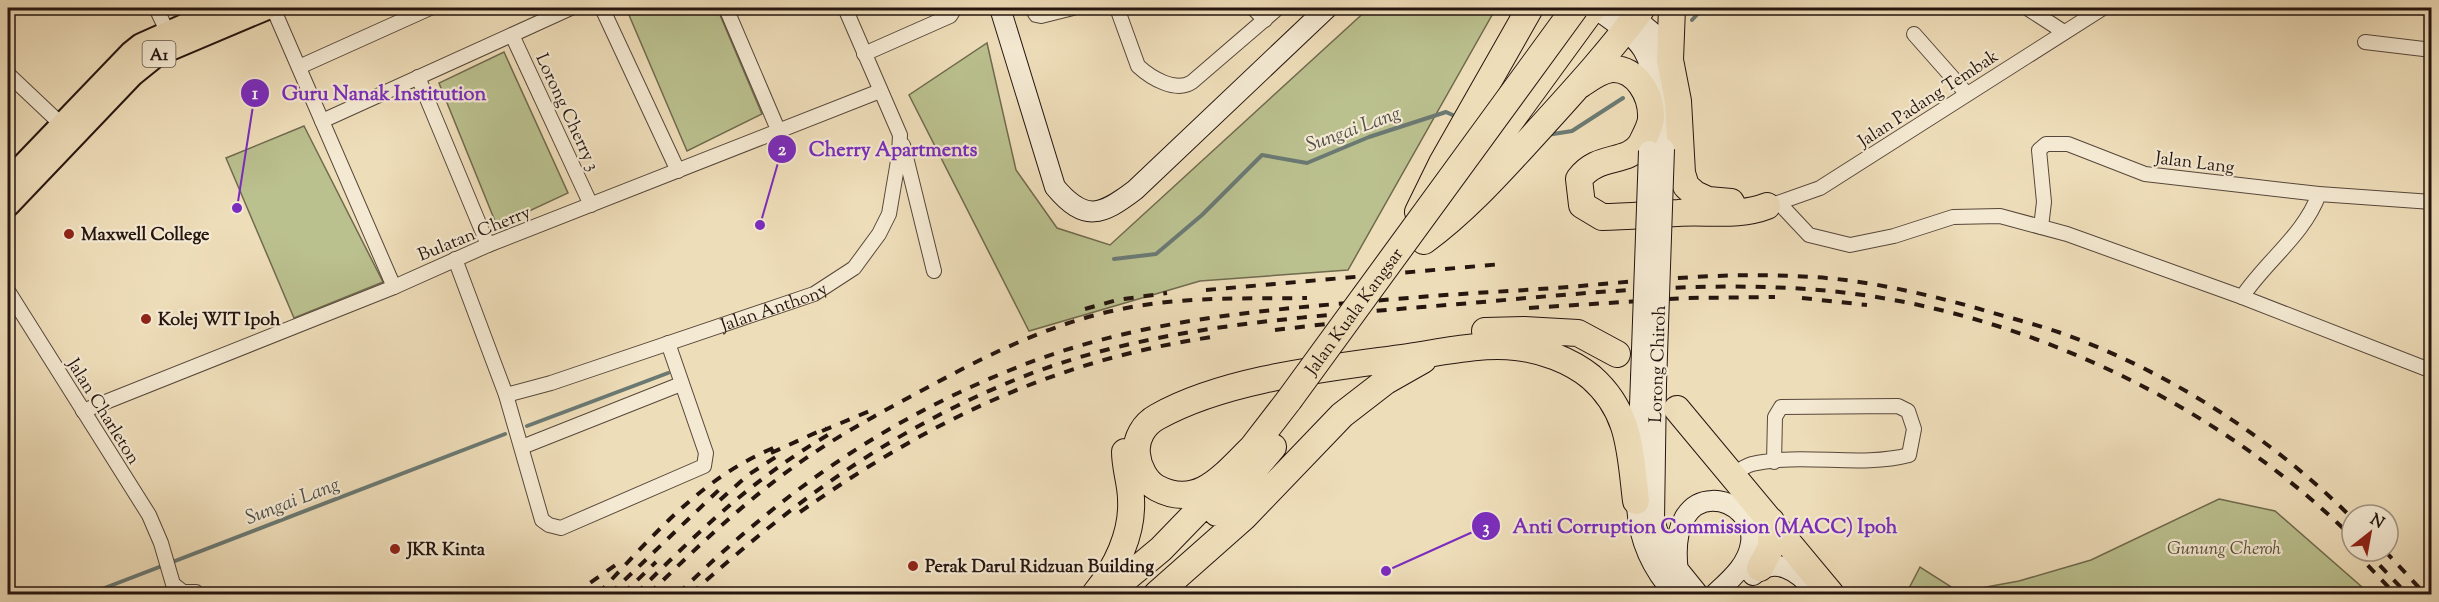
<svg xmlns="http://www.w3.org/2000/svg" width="2439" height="602" font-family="'Sorts Mill Goudy',serif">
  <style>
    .green { fill: #bac08e; stroke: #706a4e; stroke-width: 1.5 }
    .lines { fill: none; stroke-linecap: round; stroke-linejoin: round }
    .stream { stroke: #6b7973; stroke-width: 4 }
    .street-casing { stroke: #57473a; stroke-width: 16 }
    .secondary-casing { stroke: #25150f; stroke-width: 22 }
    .primary-casing { stroke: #25150f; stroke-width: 26 }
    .highway-casing { stroke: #25150f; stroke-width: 28 }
    .street { stroke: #f4e9d2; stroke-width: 14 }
    .secondary { stroke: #f4e9d2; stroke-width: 20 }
    .primary { stroke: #eeddb9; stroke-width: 22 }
    .highway { stroke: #eeddb9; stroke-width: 26 }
    .rail { stroke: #25150f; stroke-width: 4; stroke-dasharray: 10 10; stroke-linecap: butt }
    .secondary-bridge-casing { stroke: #25150f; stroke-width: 22; stroke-linecap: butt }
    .highway-bridge-casing { stroke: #25150f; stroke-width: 28; stroke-linecap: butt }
    .secondary-bridge { stroke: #f4e9d2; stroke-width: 20 }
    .highway-bridge { stroke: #eeddb9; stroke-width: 26 }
    .poi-dot { fill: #8f2418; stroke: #f4e9d2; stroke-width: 2 }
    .labels { text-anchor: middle; stroke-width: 4.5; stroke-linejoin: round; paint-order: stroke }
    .shield { fill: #f4e9d2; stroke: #63554a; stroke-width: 1.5 }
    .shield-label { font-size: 16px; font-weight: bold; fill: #25150f }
    .street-label { font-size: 18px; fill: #25150f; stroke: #f4e9d2 }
    .poi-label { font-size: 18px; font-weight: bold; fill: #25150f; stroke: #f4e9d2; text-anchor: start }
    .park-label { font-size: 18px; font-style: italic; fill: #59513b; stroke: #f4e9d2 }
    .water-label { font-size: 20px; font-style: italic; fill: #4e4f49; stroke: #f4e9d2 }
    .leader { fill: none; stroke: #7b2cbf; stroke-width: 2 }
    .callout-dot { fill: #7b2cbf; stroke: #f4e9d2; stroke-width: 2 }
    .mark-label { font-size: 18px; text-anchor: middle; font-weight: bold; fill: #fff }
    .callout-label { font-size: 20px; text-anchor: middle; font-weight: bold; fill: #7b2cbf; stroke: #f4e9d2; stroke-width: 4.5; stroke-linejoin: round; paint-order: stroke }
  </style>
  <rect width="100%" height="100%" fill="#eeddb9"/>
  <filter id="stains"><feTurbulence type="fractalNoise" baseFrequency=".00333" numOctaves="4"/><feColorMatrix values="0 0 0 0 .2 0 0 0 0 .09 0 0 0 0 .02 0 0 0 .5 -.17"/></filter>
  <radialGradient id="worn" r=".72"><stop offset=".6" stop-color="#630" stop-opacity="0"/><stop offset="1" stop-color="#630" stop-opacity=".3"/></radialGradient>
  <!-- green -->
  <path class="green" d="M626 8H717L762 114 687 151Z
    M1369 8H1496L1348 270 1200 281 1029 331 909 95 987 43 1016 170 1057 228 1110 245Z
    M504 52 568 193 497 226 439 83Z
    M304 126 383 282 294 318 226 158Z
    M2219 499 2275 511 2370 594H1906L1920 567 1959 592 2019 581 2091 560Z"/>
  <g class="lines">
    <!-- stream -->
    <path class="stream" d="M1692 20 1703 8
      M1547 135 1572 131 1623 98
      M1114 259 1156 254 1202 215 1262 155 1307 163 1369 137 1446 112 1457 117
      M527 426 668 373
      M89 594 505 434"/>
    <defs>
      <g id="street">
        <path d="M156 8 168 33"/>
        <path d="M273 8 394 287"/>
        <path d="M602 8 678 171"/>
        <path d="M726 8 779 132"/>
        <path d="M1032 8 1036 15 1041 16 1073 8"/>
        <path d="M1117 8 1138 66C1151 78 1176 93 1192 82L1278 8"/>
        <path d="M1253 8 1265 20"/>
        <path d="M2027 8 2064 32"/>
        <path d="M1914 34 1967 94"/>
        <path d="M512 35 591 205"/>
        <path d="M2365 42 2432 50"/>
        <path d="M864 54 950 16 955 8"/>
        <path d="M299 67 430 8"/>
        <path d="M8 74 62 125"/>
        <path d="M418 77 488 245"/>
        <path d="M322 121 571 8"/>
        <path d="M903 145 934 271"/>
        <path d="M1779 203 1809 235 1850 245 1894 236 1953 217 2000 216 2067 234 2242 297 2432 371"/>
        <path d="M1772 205 1820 188 2103 8"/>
        <path d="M2041 227 2044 202 2039 150 2046 144H2068L2145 174 2319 194 2432 202"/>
        <path d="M455 259 506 395 542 520 549 525 561 528 704 466 706 453 668 343"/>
        <path d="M8 291 149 515 161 543 173 584 183 592H196"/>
        <path d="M2242 297C2266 261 2304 235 2319 194"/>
        <path id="s1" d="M506 395 551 383 814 294 854 268 879 234 889 214 899 155 900 135 845 8"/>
        <path d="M83 411 394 287 488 245 880 91"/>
        <path d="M522 447 681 384"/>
        <path d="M1732 475C1738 471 1745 466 1752 464 1803 452 1859 468 1909 455L1914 429 1908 411 1898 406 1781 407 1775 417 1774 462"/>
      </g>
      <path id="secondary" d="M1000 8 1055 187C1085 223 1102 215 1135 190L1327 8
        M1595 8C1638 39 1657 49 1652 106
        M1623 8 1656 36 1670 60
        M1664 149 1669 96
        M1656 384 1654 520 1664 552 1698 594
        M1638 459 1641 378
        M1637 489C1635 529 1648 565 1675 594
        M1678 572C1665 469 1758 495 1751 543 1748 565 1730 580 1715 594
        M1753 575C1775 555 1798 571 1814 590"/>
      <path id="primary" d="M8 181 131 53 141 45 224 8
        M8 205 132 75 158 54 267 8"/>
      <path id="highway" d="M1672 8 1670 60 1678 101 1682 173 1686 186 1695 194 1708 200 1731 202
        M1580 85C1589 79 1600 70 1612 69 1637 68 1652 96 1651 118 1651 125 1644 138 1641 144 1627 165 1598 153 1579 179L1582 205 1602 217C1627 217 1652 214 1678 213 1708 211 1739 217 1767 206
        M1450 204 1593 8
        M1418 212 1442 163 1530 8
        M1424 241C1465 211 1498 174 1532 137 1570 95 1609 53 1642 8
        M1485 331 1524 330 1578 333 1617 354
        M1677 409 1831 594
        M1255 445C1226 472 1200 511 1157 488 1146 482 1138 467 1137 454 1135 439 1144 424 1157 417 1226 378 1330 368 1408 357 1443 352 1481 343 1516 347 1542 350 1570 360 1591 377 1631 412 1630 452 1636 501
        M1245 457 1289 400
        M1217 513 1273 447
        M1760 568 1771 547V521
        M1095 594C1116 568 1133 534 1131 499 1131 484 1125 468 1125 452
        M1107 594 1161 549 1222 486
        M1157 594 1244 517 1342 415 1386 381 1423 360"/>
    </defs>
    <!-- street casing -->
    <use href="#street" class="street-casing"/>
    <!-- secondary casing -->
    <use href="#secondary" class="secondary-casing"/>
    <!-- primary casing -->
    <use href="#primary" class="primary-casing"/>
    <!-- highway casing -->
    <use href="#highway" class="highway-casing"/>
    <!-- street -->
    <use href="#street" class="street"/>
    <!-- secondary -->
    <use href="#secondary" class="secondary"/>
    <!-- primary -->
    <use href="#primary" class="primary"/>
    <!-- highway -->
    <use href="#highway" class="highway"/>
    <!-- rail -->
    <path class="rail" d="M1206 290 1502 264
      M1802 298 1867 305
      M1529 308 1686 298 1775 297
      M1085 309 1117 300 1167 293
      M1275 330 1352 321
      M822 431 872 410
      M771 453 826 428
      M720 500 748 475 782 453
      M800 512C932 420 1052 361 1212 337
      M2354 551 2395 594
      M2366 551 2407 594
      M2385 551 2425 594
      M574 594 620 562
      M598 594C654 535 701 477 778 446
      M610 594 724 485
      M623 594 656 562
      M636 594C700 530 753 478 833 432
      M649 594C696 548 744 502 799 463 843 432 889 408 936 383 993 352 1054 323 1117 310 1180 296 1243 299 1307 298
      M678 594C778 496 878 424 1008 371 1140 316 1279 309 1420 297 1480 292 1541 290 1602 284 1672 278 1742 272 1812 277 1866 280 1921 293 1973 307 2002 316 2032 323 2061 333 2168 371 2272 438 2352 518
      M691 594C789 506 882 436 1005 384 1136 328 1281 319 1422 307 1553 297 1687 279 1819 290 2012 306 2215 401 2352 537"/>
    <defs>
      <path id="secondary-bridge" d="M1641 378 1649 151
        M1656 384 1664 149"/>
      <g id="highway-bridge">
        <path id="s2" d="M1289 400 1575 8"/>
      </g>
    </defs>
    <!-- secondary-bridge casing -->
    <use href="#secondary-bridge" class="secondary-bridge-casing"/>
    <!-- highway-bridge casing -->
    <use href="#highway-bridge" class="highway-bridge-casing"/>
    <!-- secondary-bridge -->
    <use href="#secondary-bridge" class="secondary-bridge"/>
    <!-- highway-bridge -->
    <use href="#highway-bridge" class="highway-bridge"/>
  </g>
  <!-- markers -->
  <g class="poi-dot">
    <circle cx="69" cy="234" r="6"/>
    <circle cx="146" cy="319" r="6"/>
    <circle cx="395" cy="549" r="6"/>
    <circle cx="913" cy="566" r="6"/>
  </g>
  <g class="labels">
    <!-- shield labels -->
    <rect class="shield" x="142.5" y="41" width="33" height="26" rx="4.5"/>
    <g class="shield-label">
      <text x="159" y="60">A1</text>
    </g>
    <!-- street labels -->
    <g class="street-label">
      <text transform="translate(1928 98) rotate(-33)" y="6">Jalan Padang Tembak</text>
      <text transform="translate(568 112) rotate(65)" y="6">Lorong Cherry 3</text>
      <text transform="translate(2195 162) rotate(7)" y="6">Jalan Lang</text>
      <text transform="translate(474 233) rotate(-22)" y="6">Bulatan Cherry</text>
      <text dy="6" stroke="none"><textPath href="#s1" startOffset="282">Jalan Anthony</textPath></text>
      <text dy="6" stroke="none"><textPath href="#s2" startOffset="110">Jalan Kuala Kangsar</textPath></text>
      <text transform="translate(1657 364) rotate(-88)" y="6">Lorong Chiroh</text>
      <text transform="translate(104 411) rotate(58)" y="6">Jalan Charleton</text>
    </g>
    <!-- poi labels -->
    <g class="poi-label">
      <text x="81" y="240">Maxwell College</text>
      <text x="158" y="325">Kolej WIT Ipoh</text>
      <text x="407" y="555">JKR Kinta</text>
      <text x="925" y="572">Perak Darul Ridzuan Building</text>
    </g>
    <!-- park labels -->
    <g class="park-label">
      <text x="2224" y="554">Gunung Cheroh</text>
    </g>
    <!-- water labels -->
    <g class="water-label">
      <text transform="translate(1353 128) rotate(-20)" y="7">Sungai Lang</text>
      <text transform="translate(292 500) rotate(-21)" y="7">Sungai Lang</text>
    </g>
  </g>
  <!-- callouts -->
  <path class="leader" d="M237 208L255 93M760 225L782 149M1386 571L1486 526"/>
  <g class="callout-dot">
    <circle cx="237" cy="208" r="6"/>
    <circle cx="760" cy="225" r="6"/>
    <circle cx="1386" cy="571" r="6"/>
    <circle cx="255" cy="93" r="15"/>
    <circle cx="782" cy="149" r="15"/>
    <circle cx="1486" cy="526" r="15"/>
  </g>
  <g class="mark-label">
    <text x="255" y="99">1</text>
    <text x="782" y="155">2</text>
    <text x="1486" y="533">3</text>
  </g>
  <g class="callout-label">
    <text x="384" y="100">Guru Nanak Institution</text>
    <text x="893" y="156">Cherry Apartments</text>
    <text x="1705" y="533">Anti Corruption Commission (MACC) Ipoh</text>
  </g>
  <!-- margin -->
  <rect width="2439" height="602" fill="none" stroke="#eeddb9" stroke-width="30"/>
  <rect x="9" y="9" width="2421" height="584" fill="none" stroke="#25150f" stroke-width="3"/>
  <rect x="15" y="15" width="2409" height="572" fill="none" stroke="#25150f" stroke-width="1.5"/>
  <!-- north arrow -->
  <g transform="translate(2370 533) rotate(31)"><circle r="28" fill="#f4e9d2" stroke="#a19484" stroke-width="1.5"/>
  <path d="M0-4.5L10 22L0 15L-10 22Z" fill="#8f2418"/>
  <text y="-9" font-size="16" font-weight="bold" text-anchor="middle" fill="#25150f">N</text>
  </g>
  <rect width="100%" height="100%" filter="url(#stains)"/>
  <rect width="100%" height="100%" fill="url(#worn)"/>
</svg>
